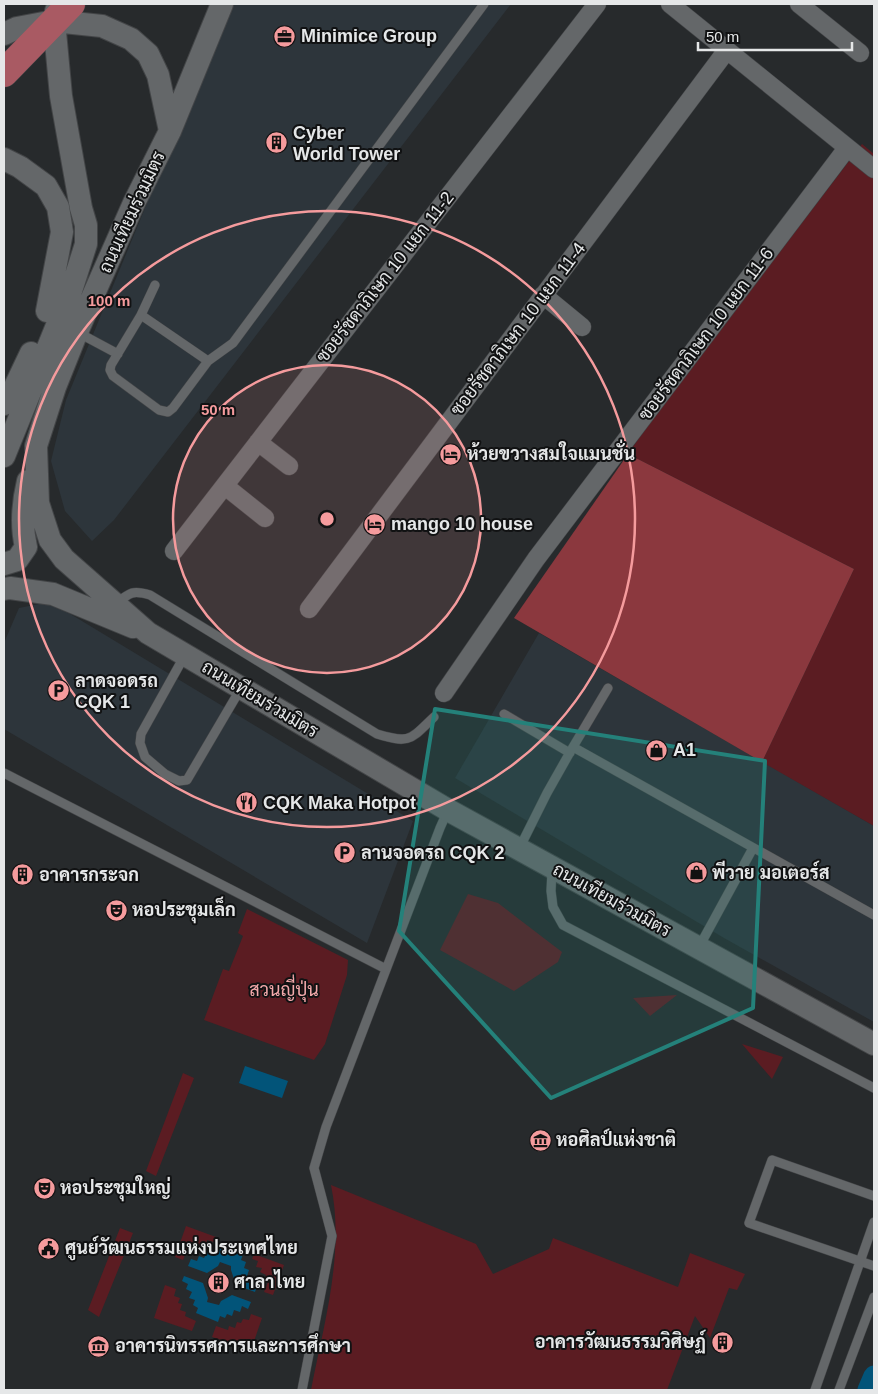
<svg xmlns="http://www.w3.org/2000/svg" width="878" height="1394" font-family="Helvetica,Sarabun,sans-serif">
  <style>
    .built { fill: #2d353b }
    .green { fill: #5b1c22 }
    .forest { fill: #8b383e }
    .water { fill: #025479 }
    .lines { fill: none; stroke-linecap: round; stroke-linejoin: round }
    .canal { stroke: #025479; stroke-width: 21 }
    .service-casing { stroke: #434547; stroke-width: 10 }
    .minor-casing { stroke: #434547; stroke-width: 19 }
    .tertiary-casing { stroke: #434547; stroke-width: 24 }
    .primary-casing { stroke: #434547; stroke-width: 29 }
    .service { stroke: #646769; stroke-width: 9 }
    .minor { stroke: #646769; stroke-width: 18 }
    .tertiary { stroke: #646769; stroke-width: 22 }
    .primary { stroke: #a95a63; stroke-width: 28 }
    .marked { fill: #24817a; fill-opacity: 0.2; stroke: #24817a; stroke-width: 4; stroke-linejoin: round }
    .ring { fill: none; stroke: #f59b9d; stroke-width: 2.5 }
    .labels { text-anchor: middle; stroke-width: 4; stroke-linejoin: round; paint-order: stroke }
    .poi-label { font-size: 18px; font-weight: bold; fill: #e5e7e8; stroke: #111213; text-anchor: start }
    .street-label { font-size: 18px; fill: #e5e7e8; stroke: #111213 }
    .park-label { font-size: 18px; fill: #f3a9ab; stroke: #111213 }
    .centre { fill: #f59b9d; stroke: #111213; stroke-width: 2.5 }
    .ring-label { font-size: 15px; text-anchor: middle; font-weight: bold; fill: #f59b9d; stroke: #111213; stroke-width: 4; stroke-linejoin: round; paint-order: stroke }
  </style>
  <rect width="100%" height="100%" fill="#272a2c"/>
  <!-- built -->
  <path class="built" d="M229 4H511L114 520 92 541 65 511 51 461 66 400Z
    M44 603 67 612 413 821 367 943 4 729V643L19 608Z
    M539 633 874 826V1022L724 938 455 778Z"/>
  <!-- green -->
  <path class="green" d="M862 144 874 154V826L762 762 854 569 628 454 647 426Z
    M468 894 498 903 562 952 558 962 514 991 440 950Z
    M247 909 348 960 347 975 325 1044 314 1060 204 1020 223 969 229 971 243 936 238 933Z
    M677 995 650 1016 633 998Z
    M742 1044 783 1057 772 1079Z
    M183 1073 194 1078 156 1176 146 1171Z
    M331 1185 476 1244 493 1274 549 1249 553 1238 678 1287 690 1253 745 1274 737 1290 729 1288 710 1338 695 1316 667 1390H311C324 1323 345 1253 331 1185Z
    M186 1226 216 1237 214 1242 207 1240 206 1246 200 1244 199 1248 193 1245 191 1251 187 1250 183 1260 175 1257Z
    M120 1228 133 1233 99 1317 88 1310Z
    M254 1254 284 1265 273 1295 264 1292 268 1282 264 1280 266 1275 260 1272 262 1268 256 1267 258 1261 252 1259Z
    M165 1285 176 1289 174 1296 180 1298 178 1303 182 1304 180 1310 186 1312 185 1316 196 1321 192 1331 154 1318Z
    M251 1314 262 1318 251 1350 212 1337 216 1326 228 1330 229 1326 235 1328 237 1322 241 1323 243 1319 249 1320Z"/>
  <!-- forest -->
  <path class="forest" d="M628 454 854 569 762 762 514 618Z"/>
  <!-- water -->
  <path class="water" d="M245 1066 288 1081 282 1098 239 1083Z
    M221 1246 243 1254 241 1260 246 1262 244 1268 249 1270 247 1276 253 1278 251 1284 257 1286 255 1292 236 1285 231 1270V1266L220 1262 218 1266 207 1273 188 1266 191 1259 197 1261 199 1256 204 1258 207 1252 212 1254 214 1250 219 1251Z
    M184 1276 203 1283 208 1298 207 1302 219 1305 221 1301 232 1295 251 1302 248 1309 242 1306 240 1312 234 1310 232 1316 227 1314 225 1318 220 1316 218 1322 196 1313 198 1308 193 1305 195 1300 189 1298 192 1292 186 1289 188 1284 182 1281Z"/>
  <g class="lines">
    <!-- canal -->
    <path class="canal" d="M868 1390 874 1376"/>
    <defs>
      <path id="service" d="M141 315 155 285
        M77 332 118 354
        M208 361 141 315 111 365 110 370 113 376 159 410 168 412 173 408 208 361 233 343 484 4
        M116 604C130 592 133 590 150 595L377 734C410 744 410 740 434 717
        M185 655 141 734 140 743 145 757 165 774 179 781 187 780 241 688
        M504 714 570 753
        M573 747 608 688
        M4 773 386 969
        M519 849 547 793 573 747 874 915
        M552 870 551 891 553 907 563 925 874 1088
        M699 947 753 848
        M874 1196 772 1160 749 1223 874 1266
        M302 1390 332 1236 314 1168 326 1127 440 828 448 810
        M815 1390 874 1222
        M839 1390 874 1297"/>
      <path id="minor" d="M670 4 874 169
        M799 4 860 53
        M543 295 582 327
        M258 442 289 466
        M225 486 265 518
        M174 551 597 4
        M309 609 727 50
        M444 693 536 559 847 148"/>
      <path id="tertiary" d="M222 4 170 131 134 203 77 332 55 387 36 446 38 503 50 540 64 559 148 633 448 810 874 1044
        M4 34 17 28 54 21 102 26 131 39 148 54 158 75 170 131
        M4 159 20 167 46 186 58 207 62 232 47 311
        M4 404 11 395 31 353
        M4 456 71 291 86 244V225L81 208 61 96 54 21 56 11
        M4 564 17 560 26 547C21 526 23 502 28 481
        M4 589 10 588 53 594 133 627"/>
      <path id="primary" d="M4 73 71 4"/>
    </defs>
    <!-- service casing -->
    <use href="#service" class="service-casing"/>
    <!-- minor casing -->
    <use href="#minor" class="minor-casing"/>
    <!-- tertiary casing -->
    <use href="#tertiary" class="tertiary-casing"/>
    <!-- primary casing -->
    <use href="#primary" class="primary-casing"/>
    <!-- service -->
    <use href="#service" class="service"/>
    <!-- minor -->
    <use href="#minor" class="minor"/>
    <!-- tertiary -->
    <use href="#tertiary" class="tertiary"/>
    <!-- primary -->
    <use href="#primary" class="primary"/>
  </g>
  <!-- marked area -->
  <path class="marked" d="M435 709 765 761 753 1008 551 1098 399 931Z"/>
  <!-- distance rings -->
  <circle cx="327" cy="519" r="154" fill="#f59b9d" fill-opacity=".12"/>
  <g class="ring">
    <circle cx="327" cy="519" r="154"/>
    <circle cx="327" cy="519" r="308"/>
  </g>
  <!-- icons -->
  <defs>
    <symbol id="office-disc" viewBox="-11 -11 22 22"><circle r="9.5" fill="#f59b9d" stroke="#111213"/><path d="M-6-3h4V-5.5h4V-3h4V5H-6ZM-1-4.5V-3h2v-1.5ZM-6 0V1H6V0Z" fill="#111"/></symbol>
    <symbol id="building-disc" viewBox="-11 -11 22 22"><circle r="9.5" fill="#f59b9d" stroke="#111213"/><path d="M-4-6H4V6H1V3H-1V6H-4ZM-2.5-4.3h1.7v1.8h-1.7ZM.8-4.3h1.7v1.8H.8ZM-2.5-1h1.7V.8h-1.7ZM.8-1h1.7V.8H.8Z" fill="#111"/></symbol>
    <symbol id="hotel-disc" viewBox="-11 -11 22 22"><circle r="9.5" fill="#f59b9d" stroke="#111213"/><path d="M-6-4.5h1.5V1H6V5H4.5V3h-9V5H-6ZM-4 0a1.8 1.8 0 1 1 3.6 0ZM.5 0V-2.5h3Q6-2.5 6 0Z" fill="#111"/></symbol>
    <symbol id="parking-disc" viewBox="-11 -11 22 22"><circle r="9.5" fill="#f59b9d" stroke="#111213"/><path d="M-3.5-5.5H1a3.5 3.5 0 0 1 0 7H-1V5.5H-3.5ZM-1-3.4V-.6H.8a1.4 1.4 0 0 0 0-2.8Z" fill="#111"/></symbol>
    <symbol id="shop-disc" viewBox="-11 -11 22 22"><circle r="9.5" fill="#f59b9d" stroke="#111213"/><path d="M-5-2.5h2.3a2.7 3.5 0 0 1 5.4 0H5L5.5 6h-11ZM-1.5-2.5h3a1.5 2.3 0 0 0-3 0Z" fill="#111"/></symbol>
    <symbol id="restaurant-disc" viewBox="-11 -11 22 22"><circle r="9.5" fill="#f59b9d" stroke="#111213"/><path d="M-5-6h1v4h1v-4h1v4h1v-4h1v5L-1.5 .5V6h-2V.5L-5-1ZM5-6V6H3V1.5H1.5Q1.5-4 5-6Z" fill="#111"/></symbol>
    <symbol id="theatre-disc" viewBox="-11 -11 22 22"><circle r="9.5" fill="#f59b9d" stroke="#111213"/><path d="M-5-5.5Q0-4 5-5.5V0Q5 5 0 6Q-5 5-5 0ZM-3.3-2.5H-1v1.5H-3.3ZM1-2.5H3.3v1.5H1ZM-2.8 1Q0 5.5 2.8 1Z" fill="#111"/></symbol>
    <symbol id="museum-disc" viewBox="-11 -11 22 22"><circle r="9.5" fill="#f59b9d" stroke="#111213"/><path d="M0-6L6-3V-2H-6V-3ZM-5-1h2V3h-2ZM-1-1h2V3h-2ZM3-1h2V3H3ZM-6 4H6V6H-6Z" fill="#111"/></symbol>
    <symbol id="civic-disc" viewBox="-11 -11 22 22"><circle r="9.5" fill="#f59b9d" stroke="#111213"/><path d="M-.6-6.5H3V-4.5H.6V-3L4-1V1h2V6H-6V1h2V-1L-.6-3ZM-1.2 2.5V6h2.4V2.5Z" fill="#111"/></symbol>
  </defs>
  <g fill-rule="evenodd">
    <use href="#office-disc" x="272" y="24" width="25" height="25"/>
    <use href="#building-disc" x="264" y="130" width="25" height="25"/>
    <use href="#hotel-disc" x="438" y="442" width="25" height="25"/>
    <use href="#hotel-disc" x="362" y="512" width="25" height="25"/>
    <use href="#parking-disc" x="46" y="678" width="25" height="25"/>
    <use href="#shop-disc" x="644" y="738" width="25" height="25"/>
    <use href="#restaurant-disc" x="234" y="790" width="25" height="25"/>
    <use href="#parking-disc" x="332" y="840" width="25" height="25"/>
    <use href="#shop-disc" x="684" y="860" width="25" height="25"/>
    <use href="#building-disc" x="10" y="862" width="25" height="25"/>
    <use href="#theatre-disc" x="104" y="898" width="25" height="25"/>
    <use href="#museum-disc" x="528" y="1128" width="25" height="25"/>
    <use href="#theatre-disc" x="32" y="1176" width="25" height="25"/>
    <use href="#civic-disc" x="36" y="1236" width="25" height="25"/>
    <use href="#building-disc" x="206" y="1270" width="25" height="25"/>
    <use href="#building-disc" x="710" y="1330" width="25" height="25"/>
    <use href="#museum-disc" x="86" y="1334" width="25" height="25"/>
  </g>
  <g class="labels">
    <!-- poi labels -->
    <g class="poi-label">
      <text x="301" y="42">Minimice Group</text>
      <text x="293" y="139">Cyber<tspan x="293" dy="21">World Tower</tspan></text>
      <text x="467" y="460">ห้วยขวางสมใจแมนชั่น</text>
      <text x="391" y="530">mango 10 house</text>
      <text x="75" y="687">ลาดจอดรถ<tspan x="75" dy="21">CQK 1</tspan></text>
      <text x="673" y="756">A1</text>
      <text x="263" y="809">CQK Maka Hotpot</text>
      <text x="361" y="859">ลานจอดรถ CQK 2</text>
      <text x="712" y="879">พีวาย มอเตอร์ส</text>
      <text x="39" y="881">อาคารกระจก</text>
      <text x="132" y="916">หอประชุมเล็ก</text>
      <text x="556" y="1146">หอศิลป์แห่งชาติ</text>
      <text x="60" y="1194">หอประชุมใหญ่</text>
      <text x="65" y="1254">ศูนย์วัฒนธรรมแห่งประเทศไทย</text>
      <text x="234" y="1288">ศาลาไทย</text>
      <text x="706" y="1348" text-anchor="end">อาคารวัฒนธรรมวิศิษฏ์</text>
      <text x="115" y="1352">อาคารนิทรรศการและการศึกษา</text>
    </g>
    <!-- street labels -->
    <g class="street-label">
      <text transform="translate(132 212) rotate(-65)" y="6">ถนนเทียมร่วมมิตร</text>
      <text transform="translate(385 277) rotate(-52)" y="6">ซอยรัชดาภิเษก 10 แยก 11-2</text>
      <text transform="translate(518 329) rotate(-53)" y="6">ซอยรัชดาภิเษก 10 แยก 11-4</text>
      <text transform="translate(706 334) rotate(-53)" y="6">ซอยรัชดาภิเษก 10 แยก 11-6</text>
      <text transform="translate(260 699) rotate(31)" y="6">ถนนเทียมร่วมมิตร</text>
      <text transform="translate(612 900) rotate(29)" y="6">ถนนเทียมร่วมมิตร</text>
    </g>
    <!-- park labels -->
    <g class="park-label">
      <text x="284" y="996">สวนญี่ปุ่น</text>
    </g>
  </g>
  <circle cx="327" cy="519" r="8" class="centre"/>
  <g class="ring-label">
    <text x="109" y="306">100 m</text>
    <text x="218" y="415">50 m</text>
  </g>
  <!-- border -->
  <rect width="878" height="1394" fill="none" stroke="#e5e7e8" stroke-width="10"/>
  <!-- scale -->
  <path d="M698 42v8h154v-8" fill="none" stroke="#e5e7e8" stroke-width="2.5"/>
  <text x="706" y="42" font-size="15" fill="#e5e7e8" stroke="#111213" stroke-width="4" paint-order="stroke">50 m</text>
</svg>
